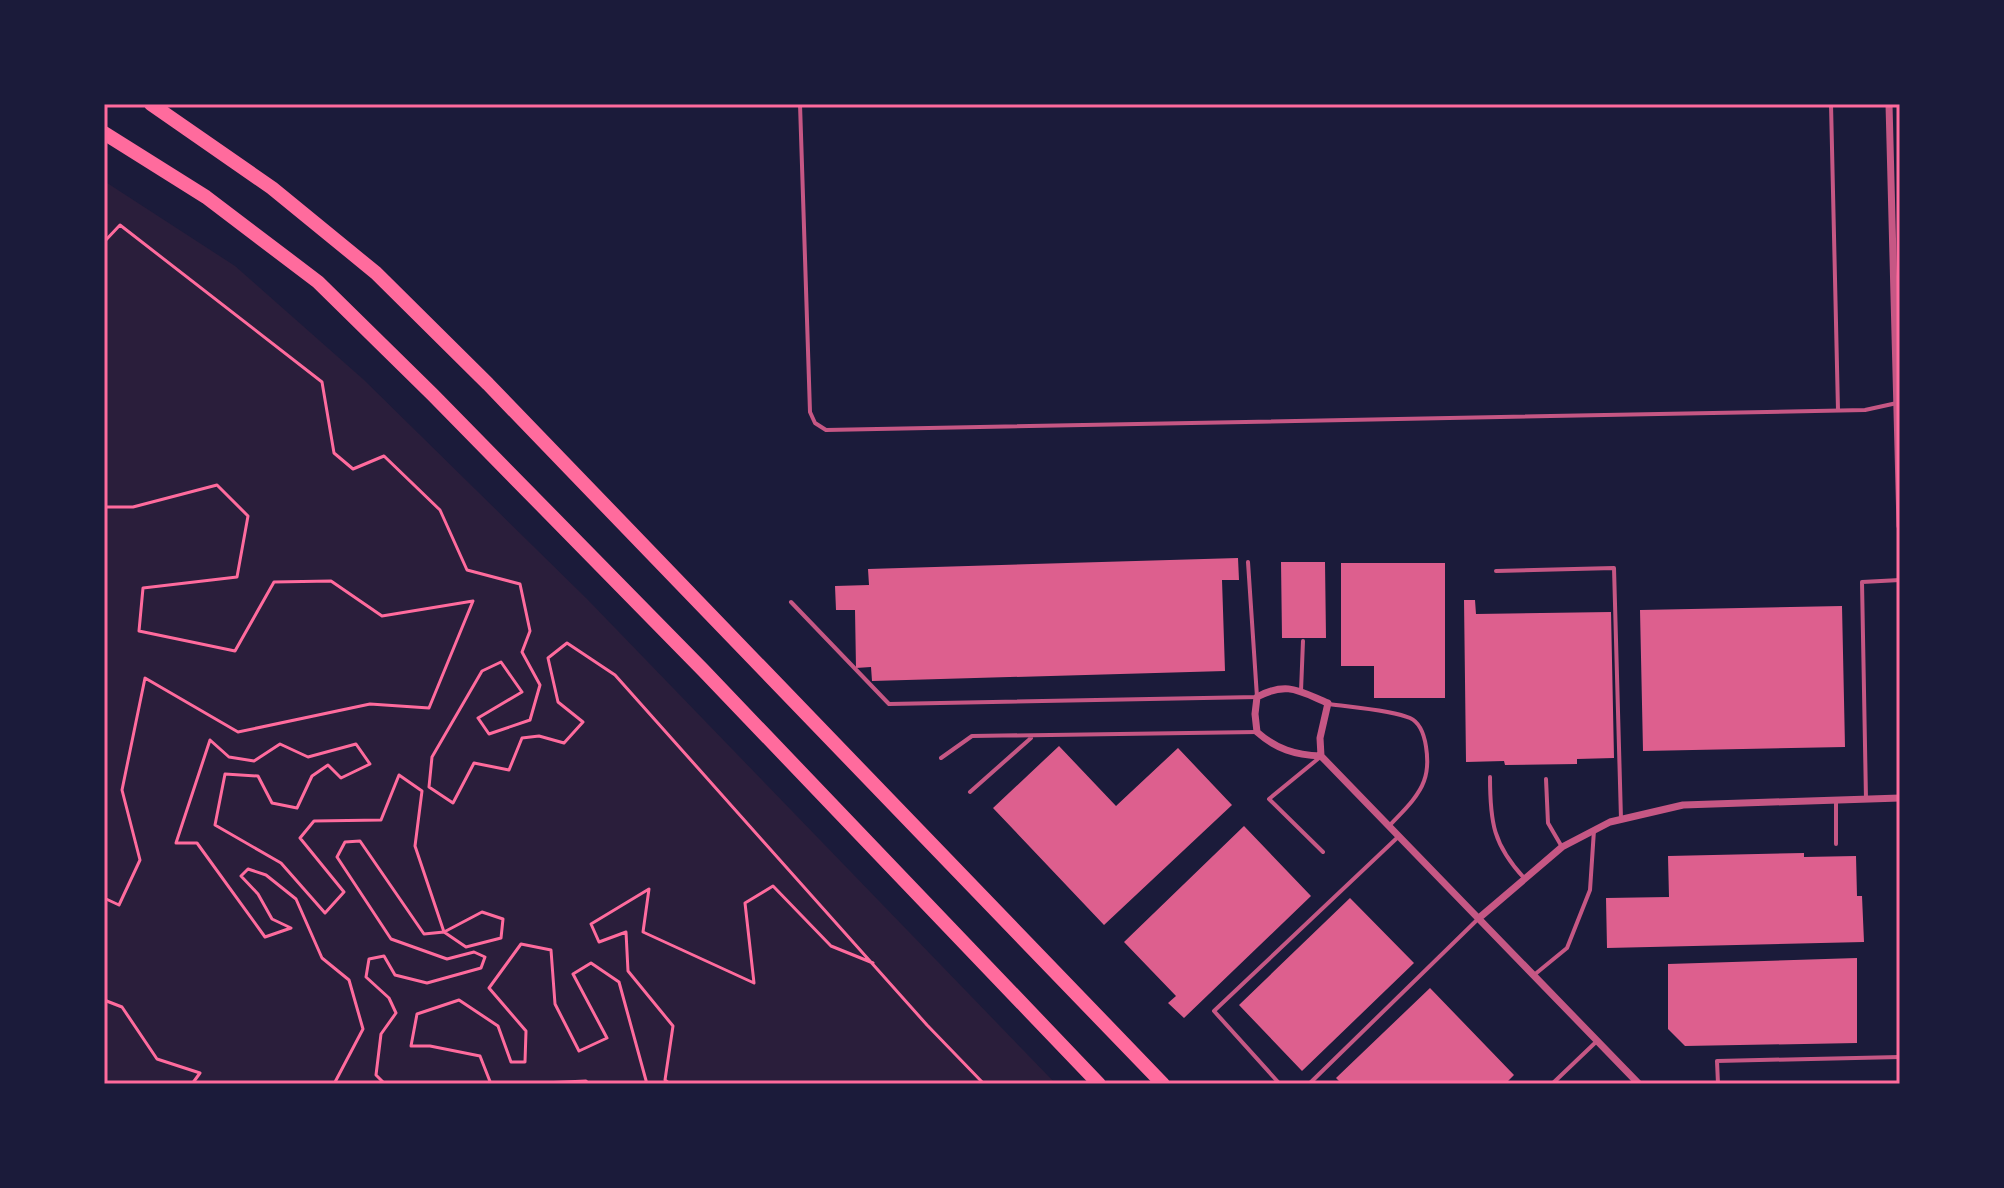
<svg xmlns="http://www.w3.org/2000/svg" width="2004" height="1188" font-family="'Fira Sans Condensed',sans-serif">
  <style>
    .green { fill: #2a1e3b }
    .building { fill: #dd5f8e }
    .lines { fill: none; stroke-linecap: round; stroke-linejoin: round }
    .path { stroke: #ff6b9d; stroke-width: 3 }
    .service { stroke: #c65784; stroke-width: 4 }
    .minor { stroke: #c65784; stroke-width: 7 }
    .motorway { stroke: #ff6b9d; stroke-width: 14 }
    .neatline { fill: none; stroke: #ff6b9d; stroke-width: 3 }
  </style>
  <rect width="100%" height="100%" fill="#1b1b3a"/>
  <!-- green -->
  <path class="green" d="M104 181 235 266 364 380 587 599 1056 1084H104Z"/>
  <!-- building -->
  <path class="building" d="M1238 558 1239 580H1222L1225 671 872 681 871 667 856 668 855 610H836L835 586 869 585 868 569Z
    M1281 562H1325L1326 638H1282Z
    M1341 563H1445V698H1374V666H1341Z
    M1464 600H1475L1476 614 1611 612 1614 758 1577 759V764L1505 765 1504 761 1466 762Z
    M1842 606 1845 747 1643 751 1640 610Z
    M1059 746 1116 806 1178 748 1232 805 1104 925 993 808Z
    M1244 826 1311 896 1184 1018 1168 1003 1176 996 1124 942Z
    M1804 853V857L1856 856 1857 896H1862L1864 942 1607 948 1606 898 1669 897 1668 856Z
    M1350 898 1414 963 1302 1071 1239 1005Z
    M1857 958V1043L1685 1046 1668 1029V964Z
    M1430 988 1514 1075 1505 1084H1342L1336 1078Z"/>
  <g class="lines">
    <!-- path -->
    <path class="path" d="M104 242 120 225 322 382 334 453 353 469 384 456 440 510 467 570 520 584 530 631 522 652 540 685 530 720 489 734 478 718 522 692 501 662 482 671 432 757 429 787 453 803 474 763 509 770 522 738 539 736 564 743 583 722 558 702 548 658 567 643 615 675 927 1025 984 1084
      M104 507H133L217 485 248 516 237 577 143 588 139 631 235 651 274 582 331 581 382 616 473 601 429 708 370 704 238 732 145 678 122 790 140 860 119 905 104 898
      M104 1000 122 1007 157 1059 200 1073 192 1084
      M334 1084 363 1029 349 980 322 958 296 899 266 875 248 869 241 876 258 894 272 919 291 928 265 937 197 843H176L210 740 229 757 254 761 280 744 308 757 356 744 370 764 341 778 328 765 312 776 297 808 272 803 258 776 225 774 215 825 281 863 325 913 344 892 300 838 314 821 381 820 399 775 422 791 415 846 444 932 466 947 501 938 503 919 482 912 444 932 424 934 360 841 345 842 337 857 391 939 447 959 474 952 485 957 481 968 427 983 395 975 384 956 369 959 366 977 389 998 396 1013 381 1034 376 1075 385 1084
      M491 1084 480 1056 430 1046H411L417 1014 459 1000 498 1026 511 1062H525L526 1031 489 988 521 944 551 950 555 1004 579 1051 607 1038 573 974 591 963 619 982 647 1084
      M521 1084 586 1081 589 1084
      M670 1084 665 1080 673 1026 628 971 626 932 599 942 591 924 649 889 643 932 754 983 745 903 773 886 831 946 873 963"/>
    <!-- service -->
    <path class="service" d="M800 104 810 412 815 423 826 430 1865 410 1897 403
      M1831 104 1838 410
      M1496 571 1614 568 1621 819
      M791 602 889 704 1257 697 1248 562
      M1301 691 1303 641
      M1329 704C1350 707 1392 710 1410 718 1428 726 1430 765 1424 781 1418 798 1401 813 1389 826
      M941 758 972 736 1257 732
      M1319 758 1269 799 1323 852
      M1490 777C1490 822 1493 845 1525 879
      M1546 779 1548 823 1562 847
      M970 792 1031 738
      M1866 799 1862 582 1900 580
      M1836 844V800
      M1534 975 1567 948 1590 890 1594 830
      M1278 1082 1214 1011 1398 837
      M1309 1084 1478 919
      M1552 1084 1597 1041
      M1718 1084 1717 1061 1900 1057"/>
    <!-- minor -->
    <path class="minor" d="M1889 104 1900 526
      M1321 756 1320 738 1328 703C1299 691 1287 681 1257 697L1255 714 1257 732C1276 749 1295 755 1321 756L1639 1084
      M1479 918 1562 847 1610 822 1683 805 1900 798"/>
    <!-- motorway -->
    <path class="motorway" d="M151 104 272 188 376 273 488 384 1163 1084
      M104 133 206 197 318 282 433 395 703 670 1099 1084"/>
  </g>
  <!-- border -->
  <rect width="2004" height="1188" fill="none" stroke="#1b1b3a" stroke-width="212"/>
  <rect x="106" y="106" width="1792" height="976" class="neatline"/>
</svg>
